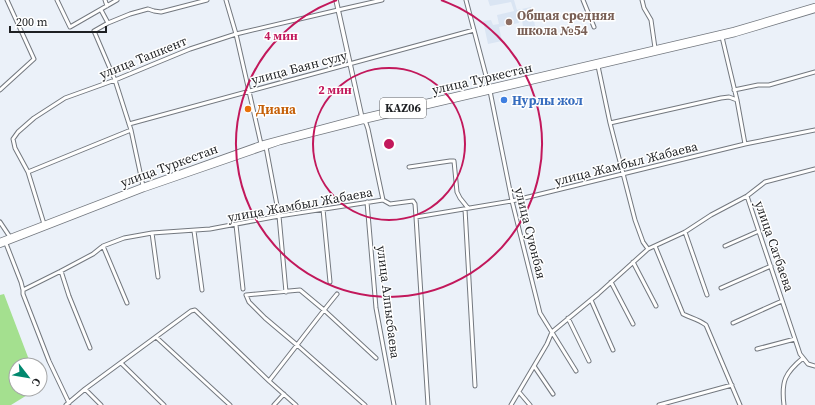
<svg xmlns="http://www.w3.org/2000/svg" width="815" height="405" font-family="'Source Serif 4',serif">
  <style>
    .built { fill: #dae5f3 }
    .green { fill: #a4e08f }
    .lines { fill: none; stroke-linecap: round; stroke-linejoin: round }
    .minor-casing { stroke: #73787f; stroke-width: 5 }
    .tertiary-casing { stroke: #73787f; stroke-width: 5.5 }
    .trunk-casing { stroke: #73787f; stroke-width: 6 }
    .minor { stroke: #fff; stroke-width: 3 }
    .tertiary { stroke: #fff; stroke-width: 3.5 }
    .trunk { stroke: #fff; stroke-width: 4.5 }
    .ring { fill: none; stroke: #c2185b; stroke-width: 2 }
    .education-dot { fill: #8d6e63; stroke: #fff; stroke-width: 1.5 }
    .shop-dot { fill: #3f7fe0; stroke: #fff; stroke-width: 1.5 }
    .food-dot { fill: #e8710a; stroke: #fff; stroke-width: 1.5 }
    .labels { text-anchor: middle; stroke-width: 3; stroke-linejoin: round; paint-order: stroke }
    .shield { fill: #fff; stroke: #626365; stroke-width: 1 }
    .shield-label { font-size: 12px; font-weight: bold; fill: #1e2023 }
    .education-label { font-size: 13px; font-weight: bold; fill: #785e54; stroke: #fff; text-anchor: start }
    .street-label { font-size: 13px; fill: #1e2023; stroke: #fff }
    .shop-label { font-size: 13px; font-weight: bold; fill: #366cbe; stroke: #fff; text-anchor: start }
    .food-label { font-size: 13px; font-weight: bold; fill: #c56008; stroke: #fff; text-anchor: start }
    .centre { fill: #c2185b; stroke: #fff; stroke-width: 2 }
    .ring-label { font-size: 12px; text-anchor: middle; font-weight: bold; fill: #c2185b; stroke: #fff; stroke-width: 3; stroke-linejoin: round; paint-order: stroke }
  </style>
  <rect width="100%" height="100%" fill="#ebf1f9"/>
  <!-- built -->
  <path class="built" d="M488 0H514L517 10 531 7 536 30 524 32 521 14 517 15 519 23 499 27 502 41 488 44 483 21 491 20 493 25 499 24 497 15 514 11 511 2 490 6Z"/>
  <!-- green -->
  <path class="green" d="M4 294 31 365H16V389H37L11 405H0V295Z"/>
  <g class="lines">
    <defs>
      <path id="minor" d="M57 0 70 27 117 0
        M105 0 107 6
        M226 0 236 34 261 144
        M466 0 489 87
        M583 0 594 27
        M642 0 644 8 651 20 655 48
        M101 10 108 23
        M722 37 737 100 745 144
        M598 66 610 123 635 220 643 242 648 249
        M0 90 34 59 7 0
        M734 90 758 85H769L815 72
        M490 91 512 201 540 313 576 371
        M363 121 366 123 368 129 383 200
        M610 123 721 98 729 97 737 100
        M129 124 474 30
        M266 147 279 216 286 292
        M409 167 450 161H454L457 192 460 198 468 208
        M28 172 131 130
        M143 186 131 130 115 80 94 31 108 23 130 14 148 9 154 11 161 12 207 0
        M747 196 800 354 808 364 815 366
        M367 202 376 308 394 405
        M323 209 330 282
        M465 209 475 386
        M416 217 428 405
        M0 222 10 237
        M44 224 28 172 15 148 13 139 18 132 34 118 65 98 115 80 190 49 236 34 338 10 382 0
        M236 225 243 289
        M194 231 202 290
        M685 232 707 295
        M152 233 158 277
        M5 241 21 282 23 290 61 271 93 254 103 246 124 238 152 233 210 229 279 216 383 200 390 204 413 201 415 204 416 217 512 201 745 144 815 130
        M103 246 127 303
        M655 246 683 314C691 318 698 319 706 325L740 405
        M725 246 759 231
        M633 262 656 306
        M61 271 69 296 90 348
        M611 282 633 324
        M721 288 771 266
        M23 290V294L49 361 69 403
        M337 294C323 311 310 328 297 345L265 318 249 302 246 295 300 290 324 310 376 358
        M591 300 613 350
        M568 318 589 361
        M733 323 782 301
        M156 337 230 405
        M757 349 795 339
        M121 363 164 405
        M534 366 553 394
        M269 381 297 345 365 405
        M85 389 101 405
        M519 392 530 405
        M66 405 85 389 191 311 195 310 269 381 296 405
        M274 405 284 394
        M511 405 547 344 552 332 598 294 648 249 685 232 711 215 747 196 765 182 815 169
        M659 405 732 385
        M784 405C781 381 785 373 803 358"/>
      <path id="tertiary" d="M336 0 362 118"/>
      <path id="trunk" d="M0 241 143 186 261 144 362 117 734 30 815 6
        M0 245 144 189 280 142 363 121 735 34 815 10"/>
    </defs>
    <!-- minor casing -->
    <use href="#minor" class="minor-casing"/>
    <!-- tertiary casing -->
    <use href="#tertiary" class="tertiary-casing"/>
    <!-- trunk casing -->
    <use href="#trunk" class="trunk-casing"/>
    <!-- minor -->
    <use href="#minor" class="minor"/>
    <!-- tertiary -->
    <use href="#tertiary" class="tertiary"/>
    <!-- trunk -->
    <use href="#trunk" class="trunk"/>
  </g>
  <!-- distance rings -->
  <g class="ring">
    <circle cx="389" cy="144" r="76"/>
    <path d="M441 0A153 153 0 1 1 337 0"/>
  </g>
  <!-- markers -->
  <circle class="education-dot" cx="509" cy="22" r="4"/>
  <circle class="shop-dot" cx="504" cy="100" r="4"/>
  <circle class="food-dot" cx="248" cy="109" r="4"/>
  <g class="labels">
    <!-- shield labels -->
    <rect class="shield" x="380" y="98" width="46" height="20" rx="3"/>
    <g class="shield-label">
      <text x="403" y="112">KАZ06</text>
    </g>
    <!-- education labels -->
    <g class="education-label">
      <text x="517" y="20">Общая средняя<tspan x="517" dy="15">школа №54</tspan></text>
    </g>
    <!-- street labels -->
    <g class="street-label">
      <text transform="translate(143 57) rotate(-22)" y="5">улица Ташкент</text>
      <text transform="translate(299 67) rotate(-15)" y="5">улица Баян сулу</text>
      <text transform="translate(482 78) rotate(-13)" y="5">улица Туркестан</text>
      <text transform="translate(626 163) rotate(-14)" y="5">улица Жамбыл Жабаева</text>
      <text transform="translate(169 165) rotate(-20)" y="5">улица Туркестан</text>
      <text transform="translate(300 204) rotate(-10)" y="5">улица Жамбыл Жабаева</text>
      <text transform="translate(531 233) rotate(76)" y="5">улица Суюнбая</text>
      <text transform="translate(775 246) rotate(71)" y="5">улица Сатбаева</text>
      <text transform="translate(389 302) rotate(83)" y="5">улица Алпысбаева</text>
    </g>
    <!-- shop labels -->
    <g class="shop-label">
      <text x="512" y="105">Нурлы жол</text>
    </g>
    <!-- food labels -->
    <g class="food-label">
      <text x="256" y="114">Диана</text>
    </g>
  </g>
  <circle cx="389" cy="144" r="6" class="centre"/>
  <g class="ring-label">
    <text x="281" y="40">4 мин</text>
    <text x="335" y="94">2 мин</text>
  </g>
  <!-- north arrow -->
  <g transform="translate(28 377) rotate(121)"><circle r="19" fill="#ffffff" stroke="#a5a6a7"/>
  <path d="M0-3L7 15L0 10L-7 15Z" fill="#00886e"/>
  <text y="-6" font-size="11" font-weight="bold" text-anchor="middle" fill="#1e2023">С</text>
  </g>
  <!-- scale -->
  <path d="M10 26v6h96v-6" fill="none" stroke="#1e2023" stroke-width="2"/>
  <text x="16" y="26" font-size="12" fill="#1e2023" stroke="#ffffff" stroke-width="3" paint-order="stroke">200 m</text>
</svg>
